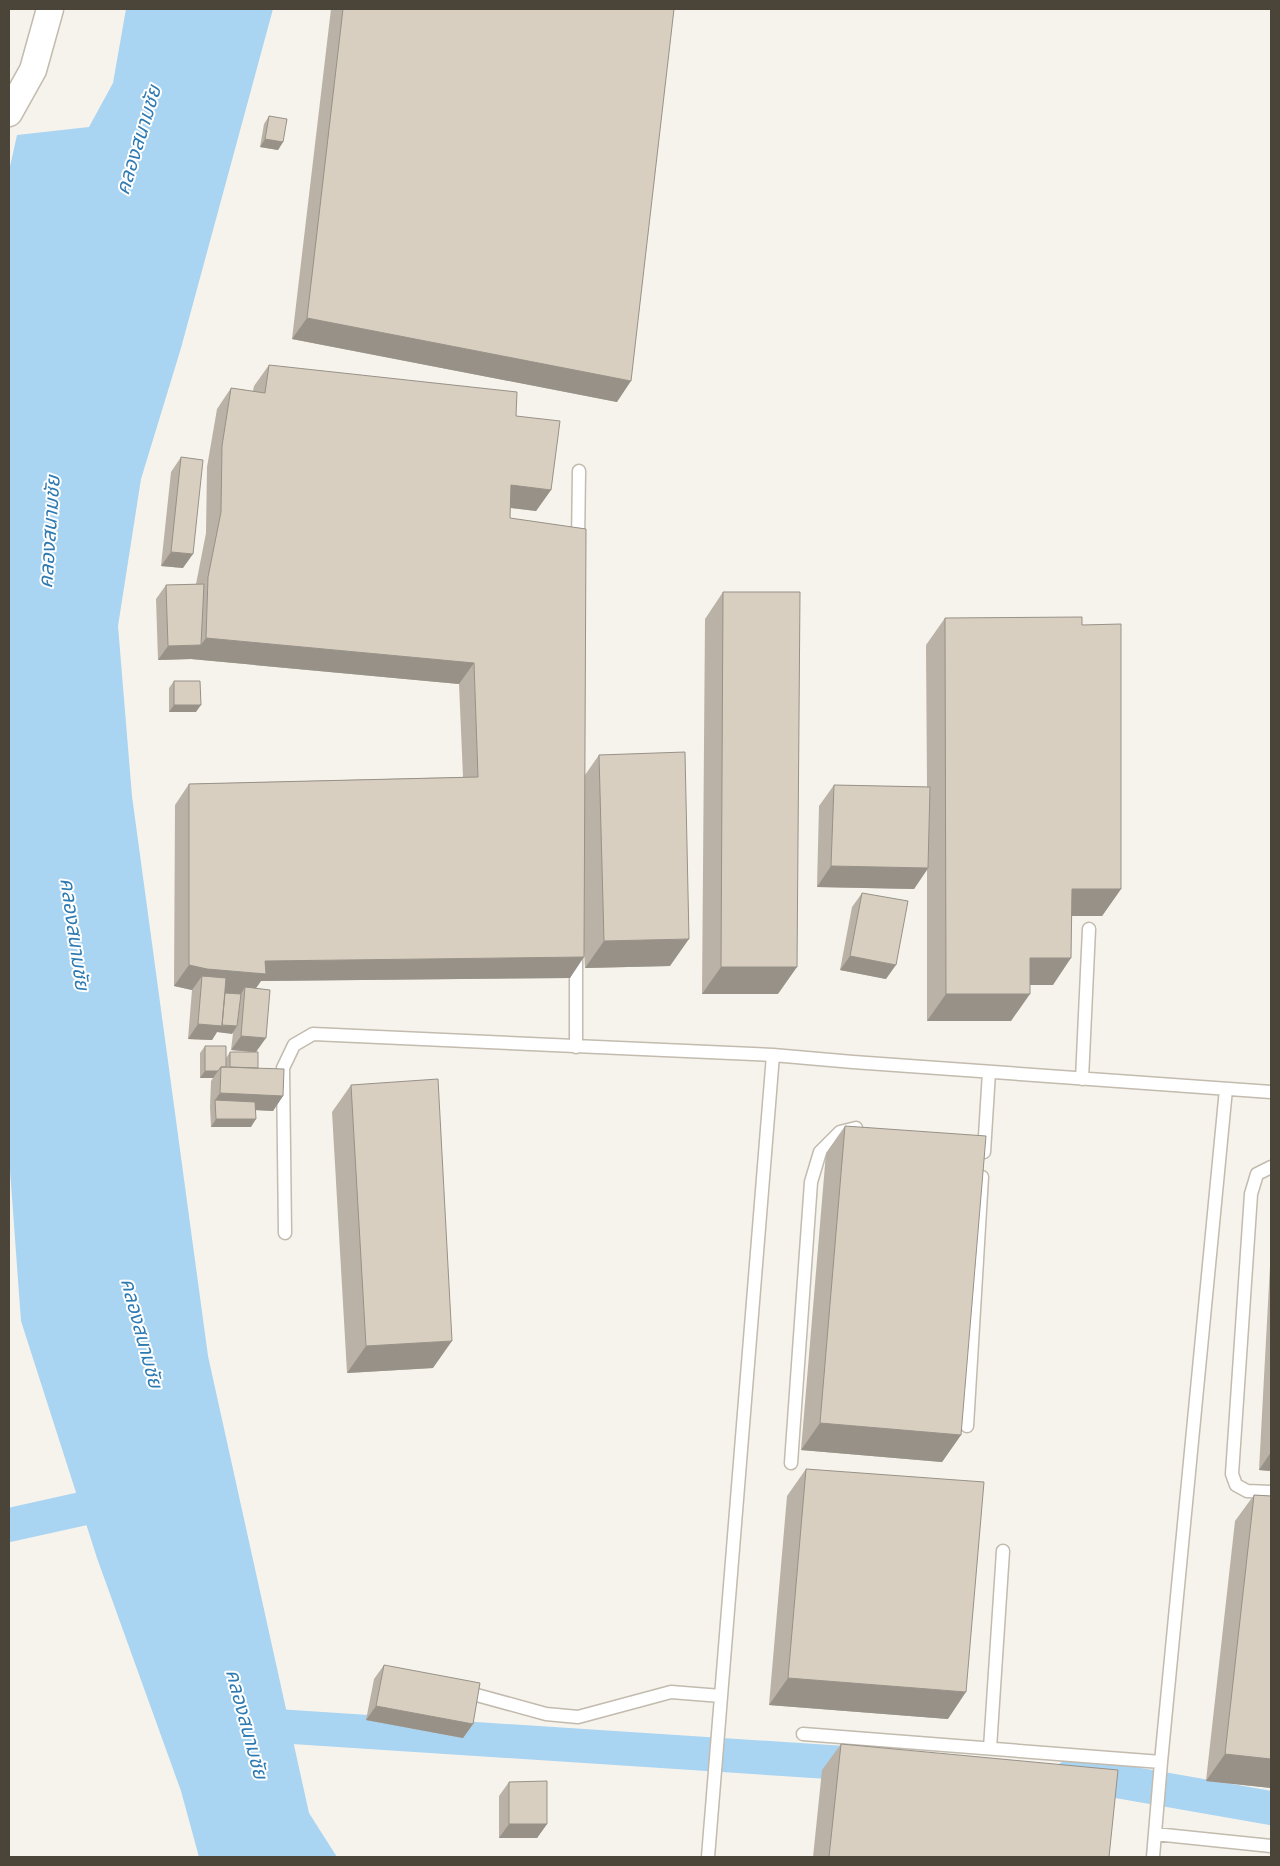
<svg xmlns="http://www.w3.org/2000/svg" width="1280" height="1866" font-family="Cabin,'Noto Sans Thai',sans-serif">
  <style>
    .water { fill: #a9d4f2 }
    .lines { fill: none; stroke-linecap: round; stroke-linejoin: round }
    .canal { stroke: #a9d4f2; stroke-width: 34 }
    .service-casing { stroke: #c2bbae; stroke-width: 15 }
    .minor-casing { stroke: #c2bbae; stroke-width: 29 }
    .service { stroke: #fff; stroke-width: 12 }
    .minor { stroke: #fff; stroke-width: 26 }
    .wall { fill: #bab2a6 }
    .shaded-wall { fill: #979187 }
    .building { fill: #d8cfc1; stroke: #979187 }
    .labels { text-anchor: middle; stroke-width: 4; stroke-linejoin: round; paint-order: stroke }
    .water-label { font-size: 20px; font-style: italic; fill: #2e7ab2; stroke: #fff }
  </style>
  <rect width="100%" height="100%" fill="#f6f3ec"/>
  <!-- water -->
  <path class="water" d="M126 9H273L181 348 141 479 118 626 132 796 208 1356 309 1813 337 1857H199L181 1791 97 1558 21 1321 9 1156V171L17 135 89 127 113 83Z"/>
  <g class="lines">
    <!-- canal -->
    <path class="canal" d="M9 1525 126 1499
      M246 1724 875 1765
      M1070 1777 1111 1780 1271 1808"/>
    <defs>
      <path id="service" d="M578 544 579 471
        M576 1047V952
        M1082 1079 1089 929
        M984 1152 989 1072
        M1271 1167 1257 1174 1251 1194 1232 1474 1236 1485 1247 1491 1271 1492
        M285 1233 283 1068 294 1045 313 1034 773 1055 853 1062 1271 1092
        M967 1426 982 1177
        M791 1463 811 1182 820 1152 840 1132 856 1128
        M462 1691 546 1714 578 1717 671 1692 721 1696
        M803 1734 1161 1762
        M990 1748 1003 1551
        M1155 1834 1271 1846
        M708 1857 773 1055
        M1153 1857 1161 1762 1226 1089"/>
      <path id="minor" d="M9 113 33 70 50 9"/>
    </defs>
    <!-- service casing -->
    <use href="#service" class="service-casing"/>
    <!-- minor casing -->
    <use href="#minor" class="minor-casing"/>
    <!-- service -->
    <use href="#service" class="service"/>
    <!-- minor -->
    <use href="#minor" class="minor"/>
  </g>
  <!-- wall -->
  <path class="wall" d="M331 9H674L617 402 292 339Z
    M269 116 283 142 278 150 260 147 264 124Z
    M269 365 516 416 551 490 536 511 510 508V518L585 775 599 755 670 966 585 968 584 950 570 978 261 981 256 988V1052L258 1068 283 1096 273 1111 255 1110 251 1127H211L210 1107 211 1081 213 1078H200V1053L205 1046 226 1058 230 1052H251L231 1050 233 1033 217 1032 212 1040 188 1039 192 990 174 986 175 805 189 784 463 777 459 684 191 659 158 660 156 599 166 585 196 584 206 533 207 467 217 409 231 388 253 391 254 386Z
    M181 457 183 568 161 566 171 472Z
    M723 592 778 994H702L705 619Z
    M945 618 1082 625 1121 889 1102 916H1072L1053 985H1030L1011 1021H927V870L914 889 817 887 819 806 834 785 927 787 926 645Z
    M174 681 196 712H169V688Z
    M862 893 886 979 840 970 852 907Z
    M351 1085 433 1368 347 1373 332 1112Z
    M845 1126 961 1435 942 1462 801 1450 826 1153Z
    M1271 1247V1471L1259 1470Z
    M806 1469 948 1719 769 1705 787 1496Z
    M1254 1495 1271 1496V1788L1206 1781 1235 1521Z
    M384 1665 473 1724 463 1738 366 1720 374 1679Z
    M841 1744 1109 1857H813L822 1770Z
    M509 1782 547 1824 537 1838H499V1796Z"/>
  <!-- shaded-wall -->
  <path class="shaded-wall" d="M265 139 283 142 278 150 260 147Z
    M307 318 631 381 617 402 292 339Z
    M511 485 551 490 536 511 496 506Z
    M171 552 193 554 183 568 161 566Z
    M206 638 474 663 459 684 191 659 158 660 168 646 201 645Z
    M174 705H201L196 712H169Z
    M831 866 928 868 914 889 817 887Z
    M1072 889H1121L1102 916H1053Z
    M689 939 670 966 585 968 604 941Z
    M850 956 896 965 886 979 840 970Z
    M584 957 570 978 261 981 251 995 245 987 241 994 201 991 202 976 192 990 174 986 189 965 265 961Z
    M1030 958H1071L1053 985H1011Z
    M721 967H797L778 994H702Z
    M946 994H1030L1011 1021H927Z
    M198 1024 218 1025 237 1026 232 1034 217 1032 212 1040 188 1039Z
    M241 1036 266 1038 256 1052 231 1050Z
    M205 1071H218L213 1078H200Z
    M220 1093 283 1096 273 1111 215 1108V1100Z
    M216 1119H256L251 1127H211Z
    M452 1341 433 1368 347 1373 366 1346Z
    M820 1423 961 1435 942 1462 801 1450Z
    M1271 1452V1471L1259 1470Z
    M788 1678 966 1692 948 1719 769 1705Z
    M376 1706 473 1724 463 1738 366 1720Z
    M1225 1754 1271 1759V1788L1206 1781Z
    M509 1824H547L537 1838H499Z"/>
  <!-- building -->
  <path class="building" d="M343 9H674L631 381 307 318Z
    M269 116 287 119 283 142 265 139Z
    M269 365 517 392 516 416 560 421 551 490 511 485 510 518 586 529 584 957 265 961 266 974 207 969 189 965V784L478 777 474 663 206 638 208 577 221 512 222 446 231 388 265 393Z
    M181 457 203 460 193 554 171 552Z
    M204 584 201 645 168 646 166 585Z
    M723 592H800L797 967H721Z
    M1082 617V625L1121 624V889H1072L1071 958H1030V994H946L945 618Z
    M174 681H200L201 705H174Z
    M685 752 689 939 604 941 599 755Z
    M834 785 930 787 928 868 831 866Z
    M862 893 908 901 896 965 850 956Z
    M202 976 226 978 222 1026 198 1024Z
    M245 987 270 990 266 1038 241 1036Z
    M225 993 241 994 237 1026 222 1025Z
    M205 1046H226V1067H221L218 1071H205Z
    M230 1052H258V1068L230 1067Z
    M221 1067 284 1069 283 1096 220 1093Z
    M438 1079 452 1341 366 1346 351 1085Z
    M215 1100 255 1102 256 1119H216Z
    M845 1126 986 1136 961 1435 820 1423Z
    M806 1469 984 1482 966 1692 788 1678Z
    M1254 1495 1271 1496V1759L1225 1754Z
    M384 1665 480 1683 473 1724 376 1706Z
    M841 1744 1118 1770 1109 1857H829Z
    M547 1781V1824H509V1782Z"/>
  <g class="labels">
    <!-- water labels -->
    <g class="water-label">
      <text transform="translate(138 140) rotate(-73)" y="7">คลองสนามชัย</text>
      <text transform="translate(49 532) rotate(-86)" y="7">คลองสนามชัย</text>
      <text transform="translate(75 934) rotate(82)" y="7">คลองสนามชัย</text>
      <text transform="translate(142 1333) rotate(75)" y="7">คลองสนามชัย</text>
      <text transform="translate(247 1724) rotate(75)" y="7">คลองสนามชัย</text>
    </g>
  </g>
  <!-- border -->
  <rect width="1280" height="1866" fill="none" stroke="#4b4439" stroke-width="20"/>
</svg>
